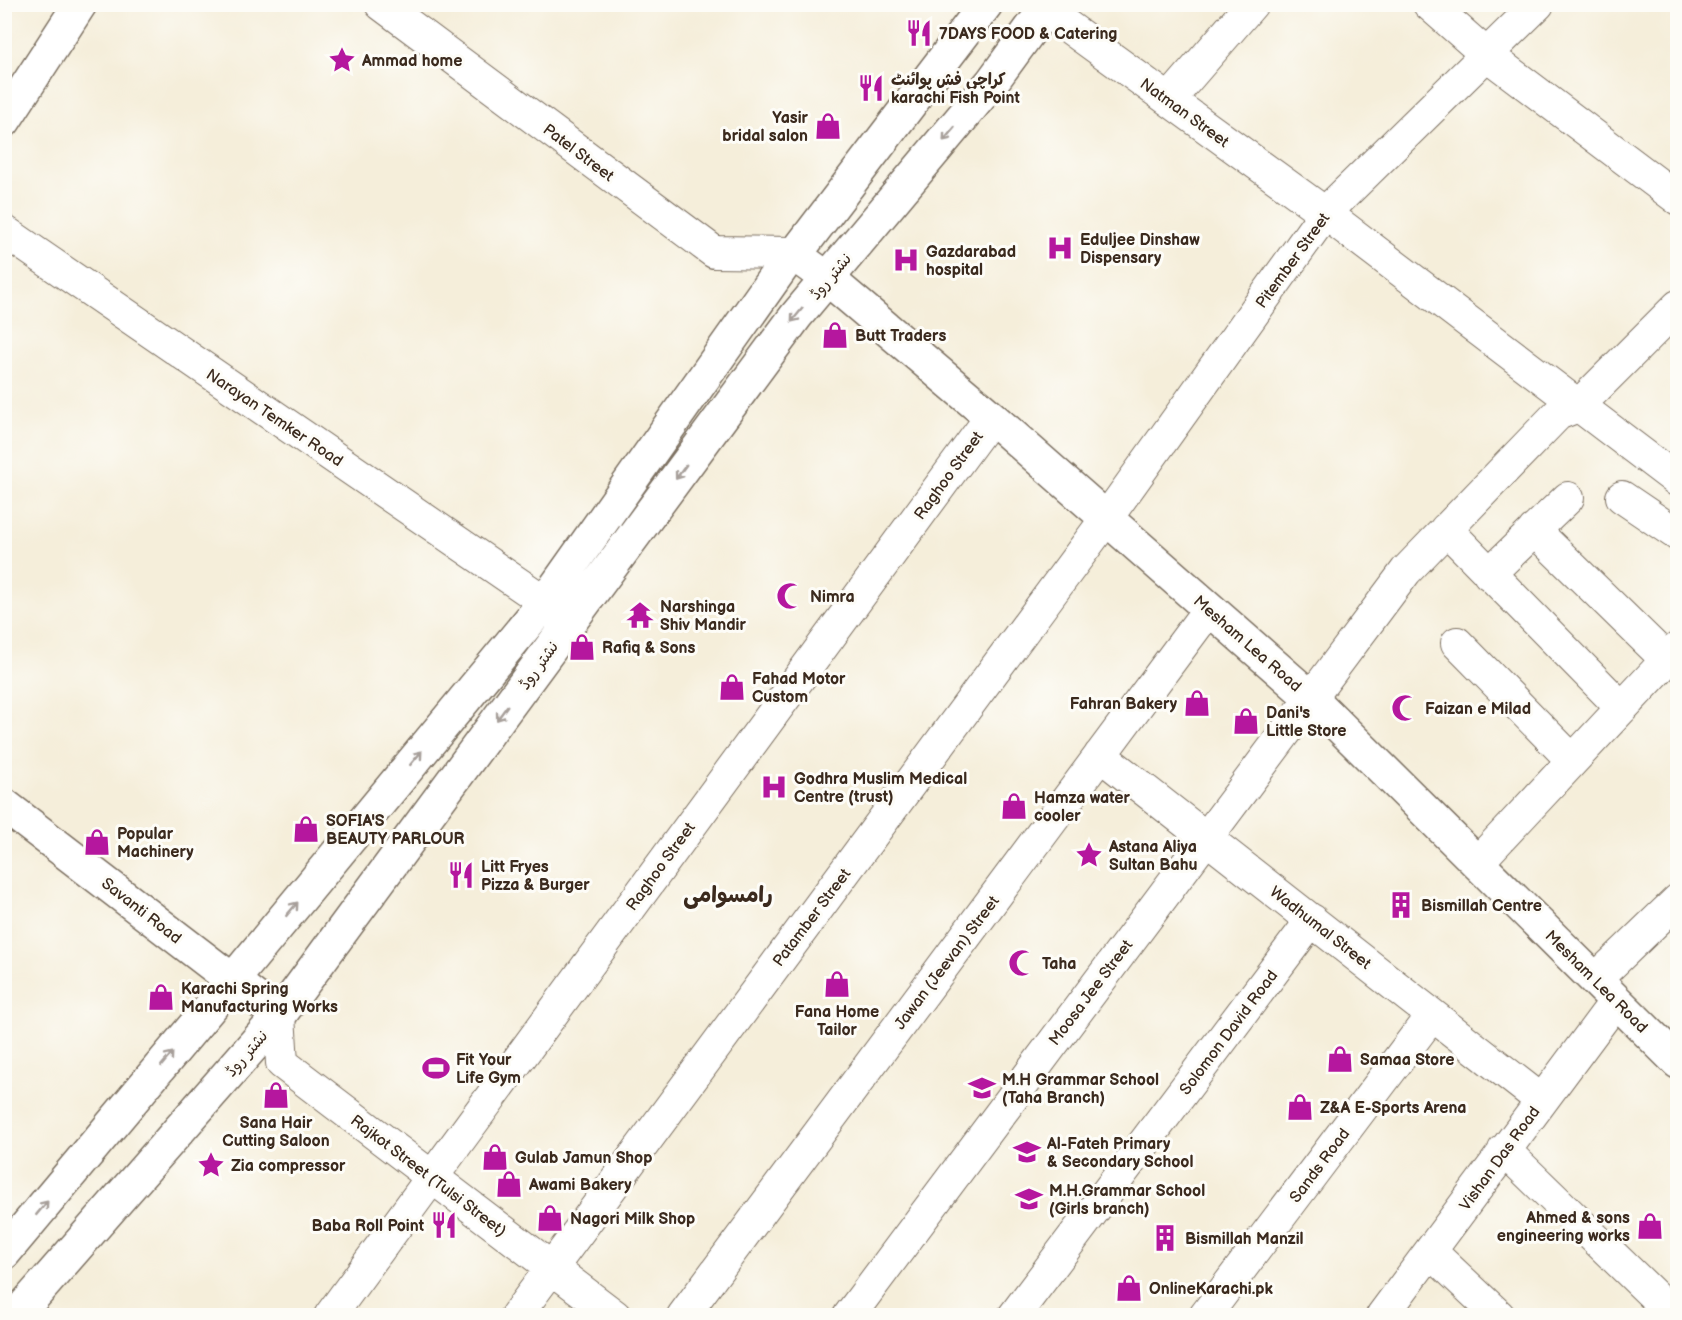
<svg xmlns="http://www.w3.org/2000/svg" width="1682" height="1320" font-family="'Balsamiq Sans','Playpen Sans Arabic',sans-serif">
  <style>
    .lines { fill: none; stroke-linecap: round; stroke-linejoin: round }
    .minor-casing { stroke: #7c6f60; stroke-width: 34 }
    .tertiary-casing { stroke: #7c6f60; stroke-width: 36 }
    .primary-casing { stroke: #7c6f60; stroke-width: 36 }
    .minor { stroke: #fff; stroke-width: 32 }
    .tertiary { stroke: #fff; stroke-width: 33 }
    .primary { stroke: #fff; stroke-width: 33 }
    .oneway { stroke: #a79f9a }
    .labels { text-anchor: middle; stroke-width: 6; stroke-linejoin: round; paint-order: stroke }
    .poi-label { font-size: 16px; font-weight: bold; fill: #3b2a1e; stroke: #fdfcf7; text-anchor: start }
    .street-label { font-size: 16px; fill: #3b2a1e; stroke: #fdfcf7 }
    .district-label { font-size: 22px; font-weight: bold; fill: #3b2a1e; stroke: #fdfcf7 }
  </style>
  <rect width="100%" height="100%" fill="#fdfcf7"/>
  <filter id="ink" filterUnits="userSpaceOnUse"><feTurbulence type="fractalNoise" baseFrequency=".0167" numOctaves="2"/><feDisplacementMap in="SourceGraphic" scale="12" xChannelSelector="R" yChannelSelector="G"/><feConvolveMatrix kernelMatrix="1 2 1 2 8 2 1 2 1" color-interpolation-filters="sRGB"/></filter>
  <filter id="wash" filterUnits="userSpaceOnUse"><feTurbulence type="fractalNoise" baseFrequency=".008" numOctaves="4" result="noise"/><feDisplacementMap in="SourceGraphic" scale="24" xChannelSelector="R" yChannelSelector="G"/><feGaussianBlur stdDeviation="1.35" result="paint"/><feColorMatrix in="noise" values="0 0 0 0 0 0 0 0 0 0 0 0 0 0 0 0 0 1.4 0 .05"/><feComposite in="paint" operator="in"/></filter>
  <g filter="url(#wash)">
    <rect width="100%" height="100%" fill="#f5eeda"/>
  </g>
  <g filter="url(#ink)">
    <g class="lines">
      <defs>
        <path id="minor" d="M381 4 714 252 792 253
          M1429 4 1487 55 1678 199
          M1045 10 1325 213 1678 481
          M1169 100 1252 4
          M4 231 545 602
          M1622 497 1678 535
          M1446 529 1621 707
          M1534 530 1666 659
          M1489 574 1568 498
          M1457 643 1572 760
          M1100 755 1541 1100
          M1477 863 1678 648
          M1595 980 1678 900
          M279 1016 282 1063 615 1316
          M1504 1150 1675 1316
          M1431 1252 1499 1316
          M330 1316 991 417
          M516 1316 1106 519 1325 213 1538 4
          M683 1316 1209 609
          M849 1316 1406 571 1558 414 1578 406 1678 306
          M1014 1316 1312 920
          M1205 1316 1432 1015
          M1382 1316 1616 1001"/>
        <path id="tertiary" d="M4 121 80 4
          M792 253 828 279 991 417 1310 697 1678 1062
          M4 805 279 1016"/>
        <path id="primary" d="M4 1253 233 980 545 602 792 253 797 252 986 4
          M16 1316 279 1016 796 316 992 82 1049 4"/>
      </defs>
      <!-- minor casing -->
      <use href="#minor" class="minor-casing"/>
      <!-- tertiary casing -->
      <use href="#tertiary" class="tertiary-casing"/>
      <!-- primary casing -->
      <use href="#primary" class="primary-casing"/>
      <!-- minor -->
      <use href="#minor" class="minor"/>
      <!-- tertiary -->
      <use href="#tertiary" class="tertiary"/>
      <!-- primary -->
      <use href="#primary" class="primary"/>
    </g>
    <!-- one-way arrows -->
    <defs><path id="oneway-shaft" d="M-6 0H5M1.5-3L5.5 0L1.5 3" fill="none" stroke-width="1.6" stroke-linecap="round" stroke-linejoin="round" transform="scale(1.5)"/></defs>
    <g class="oneway">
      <use href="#oneway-shaft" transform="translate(949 134) rotate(130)"/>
      <use href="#oneway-shaft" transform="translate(797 315) rotate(129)"/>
      <use href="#oneway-shaft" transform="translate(681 472) rotate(126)"/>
      <use href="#oneway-shaft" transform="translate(502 713) rotate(126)"/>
      <use href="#oneway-shaft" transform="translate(416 758) rotate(-50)"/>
      <use href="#oneway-shaft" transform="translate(292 909) rotate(-50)"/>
      <use href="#oneway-shaft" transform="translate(167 1059) rotate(-50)"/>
      <use href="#oneway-shaft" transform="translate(42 1208) rotate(-50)"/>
    </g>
  </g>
  <!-- icons -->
  <defs>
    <symbol id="restaurant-bare" viewBox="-9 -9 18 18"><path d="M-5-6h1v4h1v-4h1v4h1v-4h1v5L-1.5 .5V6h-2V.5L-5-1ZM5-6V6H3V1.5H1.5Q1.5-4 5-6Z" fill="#b5179e" stroke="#fdfcf7" stroke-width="2.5" paint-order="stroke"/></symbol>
    <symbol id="sight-bare" viewBox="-9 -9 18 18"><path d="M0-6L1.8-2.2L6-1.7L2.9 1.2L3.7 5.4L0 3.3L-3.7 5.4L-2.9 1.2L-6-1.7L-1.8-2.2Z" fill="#b5179e" stroke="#fdfcf7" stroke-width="2.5" paint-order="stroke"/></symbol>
    <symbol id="shop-bare" viewBox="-9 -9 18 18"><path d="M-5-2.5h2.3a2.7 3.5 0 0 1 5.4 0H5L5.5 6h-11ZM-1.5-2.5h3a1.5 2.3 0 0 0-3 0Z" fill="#b5179e" stroke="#fdfcf7" stroke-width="2.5" paint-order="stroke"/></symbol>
    <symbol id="hospital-bare" viewBox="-9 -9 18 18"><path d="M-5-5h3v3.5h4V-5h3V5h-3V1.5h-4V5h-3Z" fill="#b5179e" stroke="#fdfcf7" stroke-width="2.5" paint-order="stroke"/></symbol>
    <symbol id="mosque-bare" viewBox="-9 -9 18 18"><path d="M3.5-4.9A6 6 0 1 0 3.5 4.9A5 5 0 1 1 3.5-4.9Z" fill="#b5179e" stroke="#fdfcf7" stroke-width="2.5" paint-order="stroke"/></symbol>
    <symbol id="temple-bare" viewBox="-9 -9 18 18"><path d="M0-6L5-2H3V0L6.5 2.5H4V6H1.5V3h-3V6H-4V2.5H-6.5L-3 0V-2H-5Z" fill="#b5179e" stroke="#fdfcf7" stroke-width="2.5" paint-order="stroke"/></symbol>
    <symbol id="building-bare" viewBox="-9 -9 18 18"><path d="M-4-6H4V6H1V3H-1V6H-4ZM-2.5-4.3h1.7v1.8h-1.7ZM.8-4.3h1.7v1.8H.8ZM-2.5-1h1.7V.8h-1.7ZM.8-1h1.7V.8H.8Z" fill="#b5179e" stroke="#fdfcf7" stroke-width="2.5" paint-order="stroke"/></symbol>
    <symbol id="stadium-bare" viewBox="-9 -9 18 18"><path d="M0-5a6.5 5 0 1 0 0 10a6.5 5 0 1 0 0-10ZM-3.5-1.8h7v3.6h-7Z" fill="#b5179e" stroke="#fdfcf7" stroke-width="2.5" paint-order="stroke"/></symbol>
    <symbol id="school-bare" viewBox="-9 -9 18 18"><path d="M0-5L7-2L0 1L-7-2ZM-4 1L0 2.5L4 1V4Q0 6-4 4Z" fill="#b5179e" stroke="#fdfcf7" stroke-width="2.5" paint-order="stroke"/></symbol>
  </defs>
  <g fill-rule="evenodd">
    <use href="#restaurant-bare" x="900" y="14" width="38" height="38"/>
    <use href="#sight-bare" x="323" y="41" width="38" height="38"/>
    <use href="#restaurant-bare" x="852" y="69" width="38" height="38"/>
    <use href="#shop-bare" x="809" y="107" width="38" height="38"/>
    <use href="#hospital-bare" x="1041" y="229" width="38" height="38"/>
    <use href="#hospital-bare" x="887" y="241" width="38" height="38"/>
    <use href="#shop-bare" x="816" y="316" width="38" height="38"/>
    <use href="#mosque-bare" x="771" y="577" width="38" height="38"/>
    <use href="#temple-bare" x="621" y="596" width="38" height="38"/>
    <use href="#shop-bare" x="563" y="628" width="38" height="38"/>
    <use href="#shop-bare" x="713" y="668" width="38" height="38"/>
    <use href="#shop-bare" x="1178" y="684" width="38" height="38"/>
    <use href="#mosque-bare" x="1386" y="689" width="38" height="38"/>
    <use href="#shop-bare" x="1227" y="702" width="38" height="38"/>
    <use href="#hospital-bare" x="755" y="768" width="38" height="38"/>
    <use href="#shop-bare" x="995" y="787" width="38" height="38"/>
    <use href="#shop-bare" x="287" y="810" width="38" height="38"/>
    <use href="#shop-bare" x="78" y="823" width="38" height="38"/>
    <use href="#sight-bare" x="1070" y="836" width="38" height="38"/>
    <use href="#restaurant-bare" x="442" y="856" width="38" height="38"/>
    <use href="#building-bare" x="1382" y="886" width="38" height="38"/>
    <use href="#mosque-bare" x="1003" y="944" width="38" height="38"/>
    <use href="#shop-bare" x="818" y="965" width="38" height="38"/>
    <use href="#shop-bare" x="142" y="978" width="38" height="38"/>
    <use href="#shop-bare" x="1321" y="1040" width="38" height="38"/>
    <use href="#stadium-bare" x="417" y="1049" width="38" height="38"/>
    <use href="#school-bare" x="963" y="1069" width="38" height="38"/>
    <use href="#shop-bare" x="257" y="1076" width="38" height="38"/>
    <use href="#shop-bare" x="1281" y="1088" width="38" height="38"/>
    <use href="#school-bare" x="1008" y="1133" width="38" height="38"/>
    <use href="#shop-bare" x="476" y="1138" width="38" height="38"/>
    <use href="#sight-bare" x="192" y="1146" width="38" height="38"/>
    <use href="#shop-bare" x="490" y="1165" width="38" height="38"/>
    <use href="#school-bare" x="1010" y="1180" width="38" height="38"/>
    <use href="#shop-bare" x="531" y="1199" width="38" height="38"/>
    <use href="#restaurant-bare" x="425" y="1206" width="38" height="38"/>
    <use href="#shop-bare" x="1631" y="1207" width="38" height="38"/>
    <use href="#building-bare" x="1146" y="1219" width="38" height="38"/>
    <use href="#shop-bare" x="1110" y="1269" width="38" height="38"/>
  </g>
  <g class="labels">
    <!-- poi labels -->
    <g class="poi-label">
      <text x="939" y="39">7DAYS FOOD &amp; Catering</text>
      <text x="362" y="66">Ammad home</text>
      <text x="891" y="85">کراچی فش پوائنٹ<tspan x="891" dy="18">karachi Fish Point</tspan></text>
      <text x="808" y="123" text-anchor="end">Yasir<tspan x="808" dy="18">bridal salon</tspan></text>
      <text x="1080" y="245">Eduljee Dinshaw<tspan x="1080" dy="18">Dispensary</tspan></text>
      <text x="926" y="257">Gazdarabad<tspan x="926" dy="18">hospital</tspan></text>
      <text x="855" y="341">Butt Traders</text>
      <text x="810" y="602">Nimra</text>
      <text x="660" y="612">Narshinga<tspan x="660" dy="18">Shiv Mandir</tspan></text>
      <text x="602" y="653">Rafiq &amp; Sons</text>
      <text x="752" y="684">Fahad Motor<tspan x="752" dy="18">Custom</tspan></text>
      <text x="1177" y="709" text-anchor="end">Fahran Bakery</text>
      <text x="1425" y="714">Faizan e Milad</text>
      <text x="1266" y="718">Dani's<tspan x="1266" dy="18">Little Store</tspan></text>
      <text x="794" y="784">Godhra Muslim Medical<tspan x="794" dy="18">Centre (trust)</tspan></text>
      <text x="1034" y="803">Hamza water<tspan x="1034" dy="18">cooler</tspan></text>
      <text x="326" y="826">SOFIA'S<tspan x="326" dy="18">BEAUTY PARLOUR</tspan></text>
      <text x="117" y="839">Popular<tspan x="117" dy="18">Machinery</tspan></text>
      <text x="1109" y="852">Astana Aliya<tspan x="1109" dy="18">Sultan Bahu</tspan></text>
      <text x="481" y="872">Litt Fryes<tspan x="481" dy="18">Pizza &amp; Burger</tspan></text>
      <text x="1421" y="911">Bismillah Centre</text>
      <text x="1042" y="969">Taha</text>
      <text x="181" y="994">Karachi Spring<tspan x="181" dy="18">Manufacturing Works</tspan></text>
      <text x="837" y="1017" text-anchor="middle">Fana Home<tspan x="837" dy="18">Tailor</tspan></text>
      <text x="456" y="1065">Fit Your<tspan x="456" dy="18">Life Gym</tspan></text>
      <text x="1360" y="1065">Samaa Store</text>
      <text x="1002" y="1085">M.H Grammar School<tspan x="1002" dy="18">(Taha Branch)</tspan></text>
      <text x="1320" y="1113">Z&amp;A E-Sports Arena</text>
      <text x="276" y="1128" text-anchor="middle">Sana Hair<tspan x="276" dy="18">Cutting Saloon</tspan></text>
      <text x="1047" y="1149">Al-Fateh Primary<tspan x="1047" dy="18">&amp; Secondary School</tspan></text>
      <text x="515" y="1163">Gulab Jamun Shop</text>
      <text x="231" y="1171">Zia compressor</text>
      <text x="529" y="1190">Awami Bakery</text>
      <text x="1049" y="1196">M.H.Grammar School<tspan x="1049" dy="18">(Girls branch)</tspan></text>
      <text x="1630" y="1223" text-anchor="end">Ahmed &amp; sons<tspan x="1630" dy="18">engineering works</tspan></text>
      <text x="570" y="1224">Nagori Milk Shop</text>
      <text x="424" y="1231" text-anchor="end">Baba Roll Point</text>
      <text x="1185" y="1244">Bismillah Manzil</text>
      <text x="1149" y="1294">OnlineKarachi.pk</text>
    </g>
    <!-- street labels -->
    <g class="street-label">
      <text transform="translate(1185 112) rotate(36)" y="6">Natman Street</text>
      <text transform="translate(579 152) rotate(37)" y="6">Patel Street</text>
      <text transform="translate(1292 260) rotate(-54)" y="6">Pitember Street</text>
      <text transform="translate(830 276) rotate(-50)" y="6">نشتر روڈ</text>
      <text transform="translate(275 417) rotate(34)" y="6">Narayan Temker Road</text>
      <text transform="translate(948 475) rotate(-54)" y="6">Raghoo Street</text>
      <text transform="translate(1248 643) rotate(41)" y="6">Mesham Lea Road</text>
      <text transform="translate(538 665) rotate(-54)" y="6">نشتر روڈ</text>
      <text transform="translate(660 866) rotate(-54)" y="6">Raghoo Street</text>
      <text transform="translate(142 910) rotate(38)" y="6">Savanti Road</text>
      <text transform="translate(811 917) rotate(-53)" y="6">Patamber Street</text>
      <text transform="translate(1321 927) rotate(38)" y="6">Wadhumal Street</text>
      <text transform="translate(946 962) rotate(-53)" y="6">Jawan (Jeevan) Street</text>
      <text transform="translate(1597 981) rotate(45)" y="6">Mesham Lea Road</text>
      <text transform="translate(1090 992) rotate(-53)" y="6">Moosa Jee Street</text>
      <text transform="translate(1228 1032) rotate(-53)" y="6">Solomon David Road</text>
      <text transform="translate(246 1053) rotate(-49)" y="6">نشتر روڈ</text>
      <text transform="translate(1499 1158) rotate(-54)" y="6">Vishan Das Road</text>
      <text transform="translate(1319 1165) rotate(-53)" y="6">Sands Road</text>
      <text transform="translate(429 1175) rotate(37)" y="6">Rajkot Street (Tulsi Street)</text>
    </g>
    <!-- district labels -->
    <g class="district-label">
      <text x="728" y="902">رامسوامی</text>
    </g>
  </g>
  <!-- margin -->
  <rect width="1682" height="1320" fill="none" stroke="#fdfcf7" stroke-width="24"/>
</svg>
